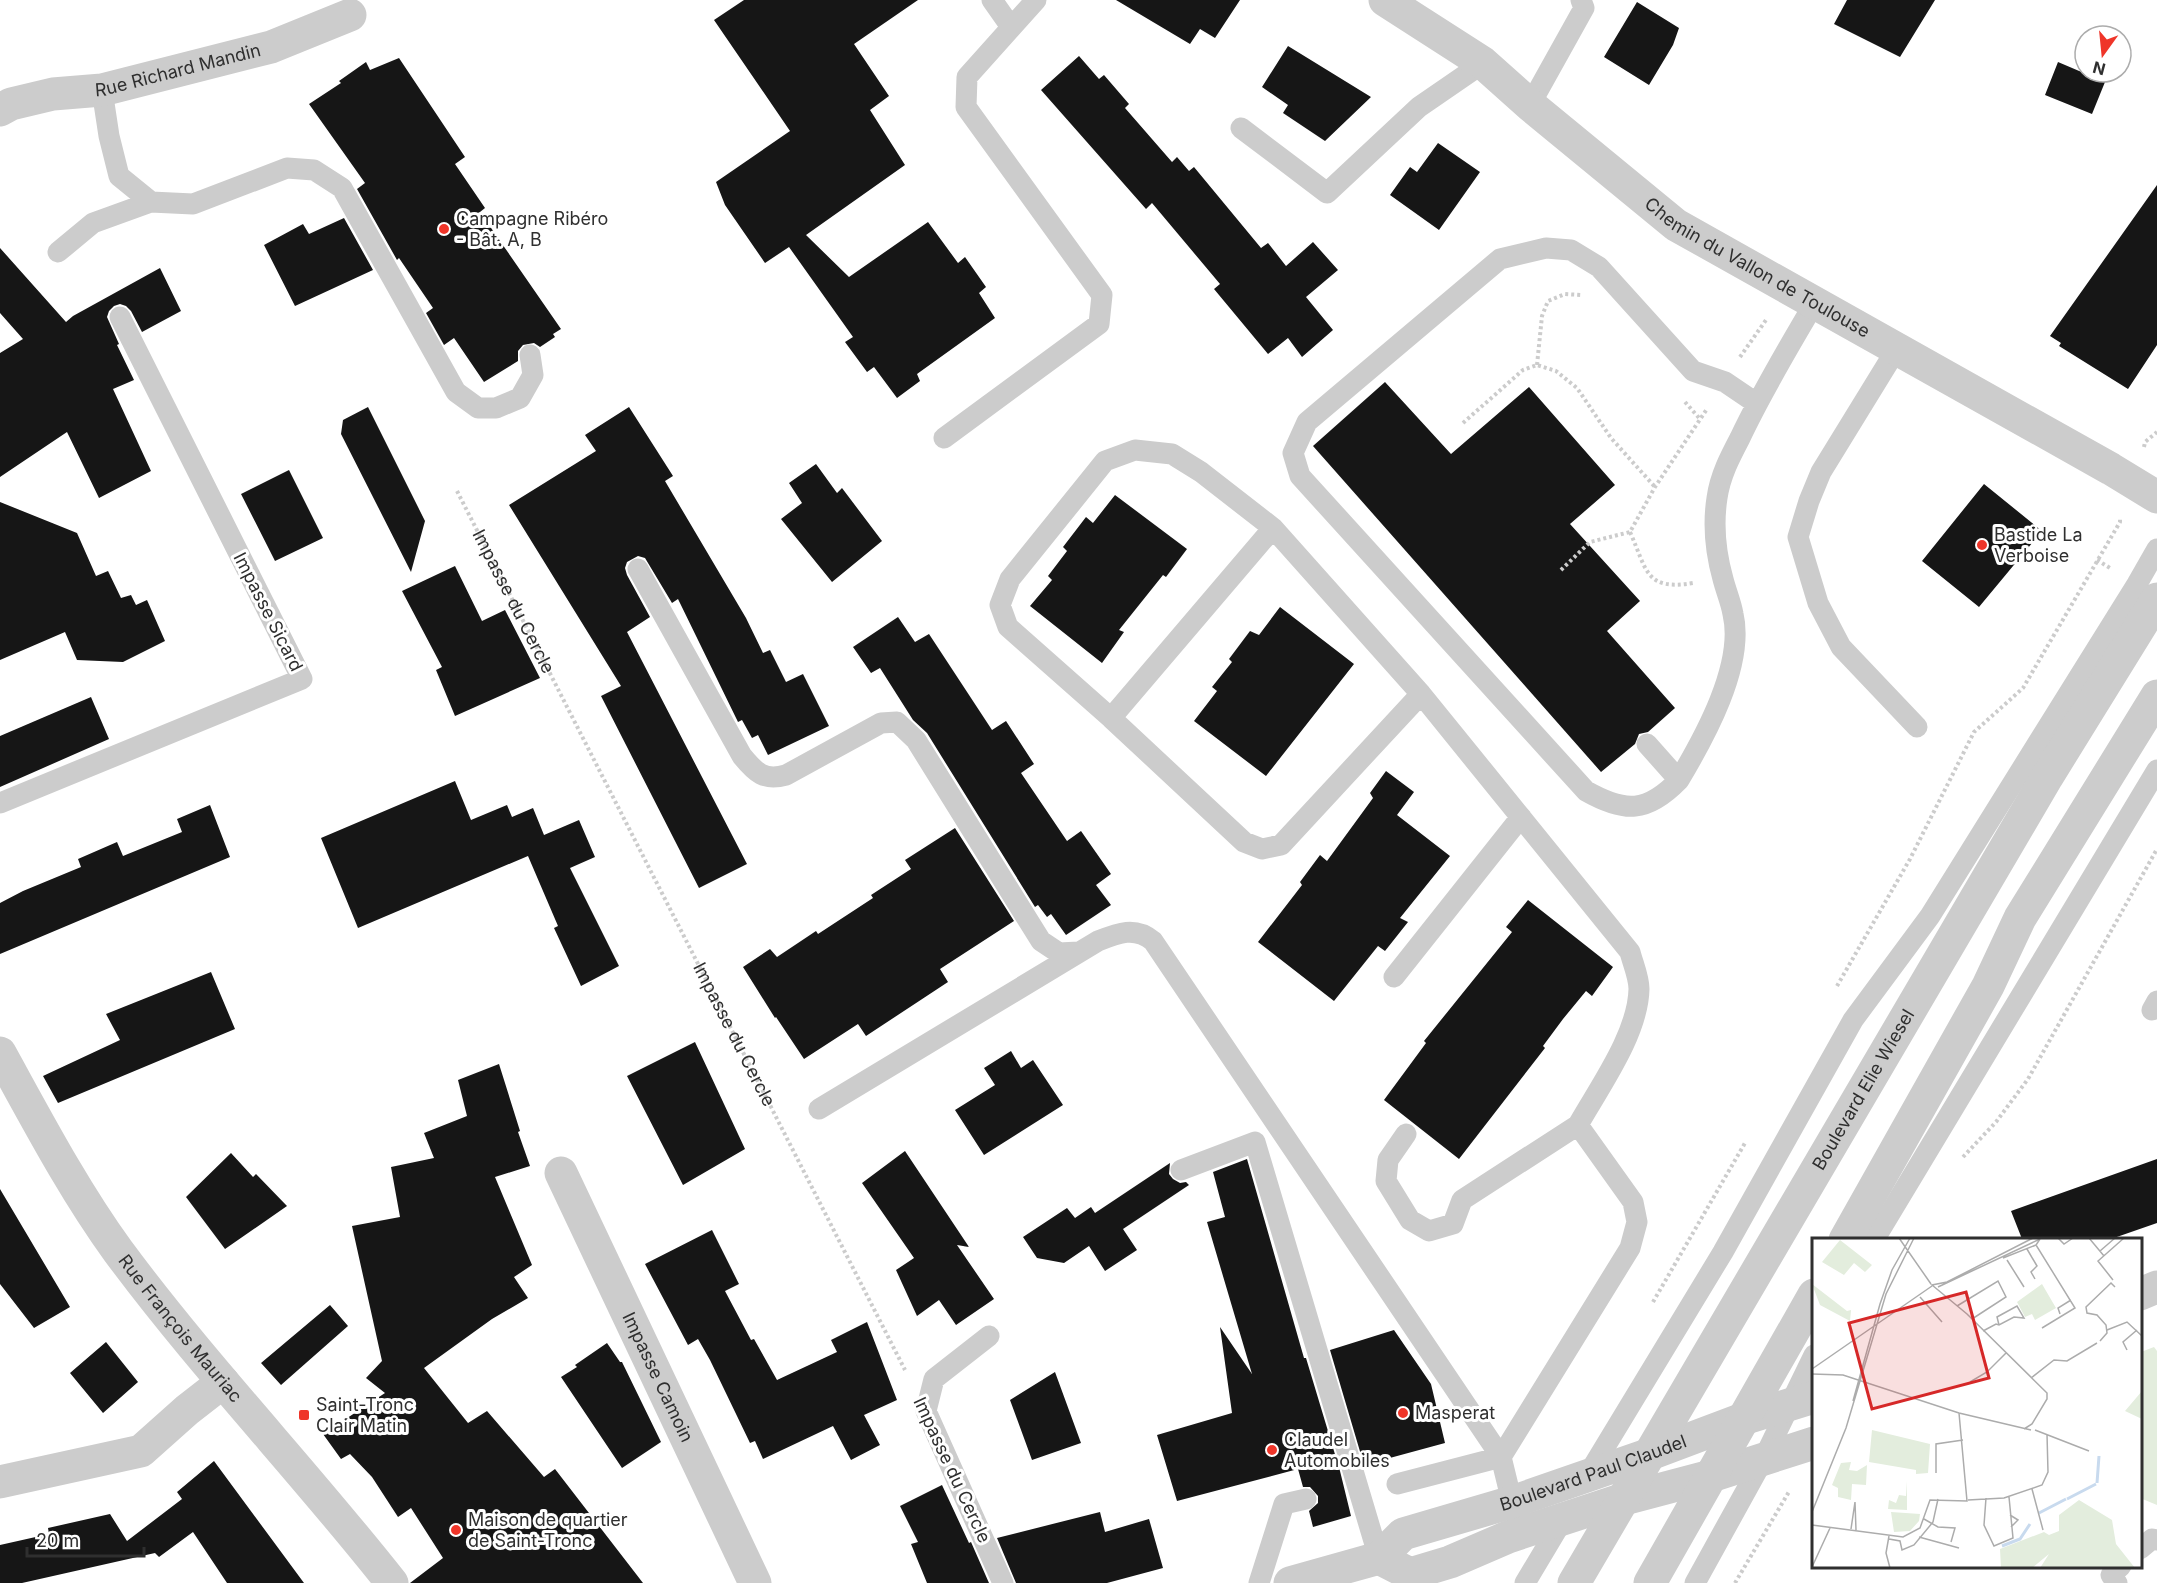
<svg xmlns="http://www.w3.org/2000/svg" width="2157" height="1583" font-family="Inter,sans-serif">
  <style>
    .green { fill: #e3eddd }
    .building { fill: #161616 }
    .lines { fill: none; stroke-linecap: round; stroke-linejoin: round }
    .path { stroke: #ccc; stroke-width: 4; stroke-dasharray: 3 3; stroke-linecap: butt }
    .service { stroke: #ccc; stroke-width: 21 }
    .minor { stroke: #ccc; stroke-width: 33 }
    .tertiary { stroke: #ccc; stroke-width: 33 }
    .poi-dot { fill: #ef3529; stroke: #fff; stroke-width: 2 }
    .labels { text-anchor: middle; stroke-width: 6; stroke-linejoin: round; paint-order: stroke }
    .street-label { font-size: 18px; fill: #2f2f2f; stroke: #fff }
    .poi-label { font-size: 18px; fill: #2f2f2f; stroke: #fff; text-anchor: start }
    .inset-river { fill: none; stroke: #c8daee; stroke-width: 3 }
    .inset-road { fill: none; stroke: #acacac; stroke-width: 1.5 }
    .view { fill: #d62828; fill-opacity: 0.15; stroke: #d62828; stroke-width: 3 }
    .inset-edge { fill: none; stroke: #2f2f2f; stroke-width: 3 }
  </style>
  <rect width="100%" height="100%" fill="#fff"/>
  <!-- green -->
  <path class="green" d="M2154 1347 2157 1351V1505L2140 1498 2141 1352Z"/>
  <!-- building -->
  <path class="building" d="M744 0H918L854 44 889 96 870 110 905 165 806 235 849 277 928 222 958 263 965 257 986 287 979 293 995 318 917 374 920 381 897 398 874 367 867 372 845 342 853 337 789 247 765 263 725 205 716 182 790 131 714 20Z
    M1116 0H1240L1215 38 1200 29 1190 44Z
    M1847 0H1935L1900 57 1834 24Z
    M1637 2 1679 28 1673 45 1649 85 1604 57Z
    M1288 46 1371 97 1325 141 1283 113 1288 105 1262 87Z
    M1079 56 1099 79 1104 75 1129 104 1125 108 1172 162 1177 157 1189 171 1194 167 1261 248 1268 243 1286 266 1313 242 1338 270 1306 297 1333 330 1302 357 1288 338 1268 354 1214 289 1220 284 1152 203 1146 209 1041 90Z
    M399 58 465 157 455 164 485 208 480 212 561 329 553 334 555 337 540 347 534 343 523 345 518 351V361L484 382 454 338 444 345 426 313 433 308 399 258 397 260 357 189 365 183 309 104 341 83 339 81 366 62 370 70Z
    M2058 62 2105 82 2092 114 2045 95Z
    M1438 143 1480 172 1439 230 1390 195 1410 167 1417 172Z
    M2157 185V345L2128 389 2059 346 2061 343 2050 336Z
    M344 218 373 270 295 306 264 245 303 224 309 234Z
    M0 248 66 322 73 316 160 268 181 311 142 332 131 311 126 306 120 304 114 306 109 311 107 317 119 344 117 345 134 380 113 389 151 471 99 498 67 432 0 477V353L23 339 0 313Z
    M1385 382 1451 454 1529 387 1615 485 1570 524 1640 601 1607 631 1675 708 1648 732 1639 734 1635 744 1601 772 1313 446Z
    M368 407 425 521 411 572 341 434 343 420Z
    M629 407 673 476 665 481 746 618 763 653 770 650 786 682 803 674 829 726 768 755 758 735 752 738 742 720 738 722 678 599 672 603 645 558 638 556 627 562 625 568 627 575 650 617 627 632 747 864 699 888 601 696 621 686 509 505 596 451 585 435Z
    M816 464 837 493 842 488 882 541 832 582 781 519 802 503 789 483Z
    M289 470 323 538 275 561 241 494Z
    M1984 484 2042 531 1979 607 1922 561Z
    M1115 495 1187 549 1166 577 1163 575 1119 630 1124 632 1102 663 1030 606 1052 580 1048 576 1067 551 1063 547 1086 517 1093 523Z
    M0 502 77 533 96 576 108 571 121 598 131 595 136 605 147 600 165 641 123 662 77 660 65 632 0 660Z
    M455 566 482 621 505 610 540 678 455 716 436 670 442 667 402 591Z
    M1280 607 1354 664 1266 776 1194 721 1217 691 1212 687 1232 662 1229 659 1250 631 1259 635Z
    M898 617 915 642 929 634 992 730 1006 721 1034 764 1021 773 1067 841 1081 831 1111 874 1096 885 1111 905 1066 935 1051 914 1047 917 1038 905 1035 907 927 733 913 720 880 668 871 673 853 647Z
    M91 697 109 739 0 787V736Z
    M1386 771 1414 792 1397 815 1450 856 1400 918 1408 922 1385 951 1378 946 1334 1001 1258 942 1302 885 1300 882 1320 855 1327 861 1373 798 1370 793Z
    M455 781 471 820 507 805 512 817 533 808 544 835 579 820 595 857 570 868 619 966 581 986 554 928 558 926 528 856 358 928 321 838Z
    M210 805 230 857 0 954V903L23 891 81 867 78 859 117 842 123 856 182 832 177 819Z
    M955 828 1014 921 940 969 948 982 866 1036 858 1024 804 1059 776 1017 775 1018 743 967 770 949 777 957 816 931 818 934 873 898 871 895 911 869 905 860Z
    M1528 900 1613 967 1592 996 1586 991 1563 1019 1543 1046 1545 1048 1459 1159 1384 1100 1426 1043 1424 1041 1512 932 1506 927Z
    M211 972 235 1029 58 1103 43 1076 120 1040 106 1014Z
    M695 1042 745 1149 683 1185 627 1076Z
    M1011 1051 1021 1068 1033 1060 1063 1105 984 1155 955 1110 995 1085 984 1068Z
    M499 1064 520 1131 518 1132 530 1166 495 1177 532 1265 514 1277 528 1298 492 1319 424 1368 468 1423 487 1411 544 1477 555 1469 643 1583H410L443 1558 411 1508 398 1517 372 1477 350 1454 341 1459 323 1434 385 1393 366 1378 382 1361 352 1226 400 1217 391 1167 434 1158 424 1133 467 1116 458 1080Z
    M905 1151 969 1247 957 1245 994 1299 956 1325 939 1300 917 1316 896 1270 914 1258 862 1183Z
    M231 1153 253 1177 256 1174 287 1206 225 1249 186 1197Z
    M1247 1159 1304 1358H1306L1340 1471 1351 1516 1313 1527 1309 1511 1318 1503V1496L1310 1487H1303L1298 1469 1177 1501 1157 1435 1232 1413 1220 1327 1252 1374 1207 1222 1225 1217 1213 1172Z
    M2157 1159V1223L2111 1239H2022L2011 1211Z
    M1170 1163 1169 1174 1173 1179 1180 1183 1186 1182 1189 1185 1123 1229 1137 1250 1105 1271 1089 1246 1064 1263 1037 1258 1023 1237 1067 1208 1075 1218 1091 1207 1095 1213Z
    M0 1189 70 1307 34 1328 0 1284Z
    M712 1230 739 1284 725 1291 751 1340 754 1339 777 1380 837 1352 831 1340 867 1322 897 1400 864 1415 880 1445 851 1460 833 1426 763 1459 755 1441 750 1443 710 1360 698 1339 688 1345 645 1264Z
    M330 1305 348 1326 281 1385 261 1363Z
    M1394 1330 1431 1384 1445 1443 1364 1465 1330 1350Z
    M106 1342 138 1382 103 1413 70 1373Z
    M607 1343 620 1362H622L661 1442 622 1468 561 1377 577 1367 575 1365Z
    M1055 1372 1081 1443 1032 1460 1010 1400Z
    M214 1461 304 1583H227L193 1532 159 1557 155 1553 22 1583H0V1545L49 1534 48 1528 110 1514 127 1541 182 1499 177 1492Z
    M942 1485 969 1543 971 1542 989 1583H927L911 1544 918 1542 900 1506Z
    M1100 1512 1105 1532 1149 1519 1163 1568 1107 1583H1016L997 1538Z"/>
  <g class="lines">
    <!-- path -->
    <g class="path">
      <path d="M1740 357 1766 320"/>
      <path d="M1537 365 1542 316 1548 301 1565 294 1581 295"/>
      <path d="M1685 402 1700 419"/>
      <path d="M1463 423 1523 370 1537 365 1556 371 1577 388 1611 438 1655 487"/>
      <path d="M2144 447 2145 442 2157 432"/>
      <path id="s1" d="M457 491 905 1370"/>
      <path d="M1630 532C1647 570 1645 591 1693 583"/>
      <path d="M2097 560 2110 568"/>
      <path d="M1561 570 1590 542 1630 532 1655 487 1707 409"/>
      <path d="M1837 986 1910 859 1974 732 2023 688 2120 522V519"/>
      <path d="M1963 1157 1996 1122 2028 1079 2157 849"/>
      <path d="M1653 1302 1745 1143"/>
      <path d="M1735 1583 1790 1490"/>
    </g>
    <!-- service -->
    <path class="service" d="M992 0 1011 27
      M102 90 109 136 119 176 151 202 193 204 287 168 314 170 342 188 456 392 478 408H496L520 398 533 375 530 355
      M1530 105 1584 8 1581 0
      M1241 128 1327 193 1419 107 1483 63
      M58 252 93 223 151 202
      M1896 350 1821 472 1809 501 1798 537 1818 603 1841 647 1917 727
      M944 438 1099 324 1102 295 966 107 967 77 1036 0
      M1273 528 1111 718 1244 842 1262 849 1281 845 1421 694
      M638 569 742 756C756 773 764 781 786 775L881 723 897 722 916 740 1041 941 1059 953 1079 952
      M1647 744 1679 780C1704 738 1745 665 1733 614 1731 602 1726 591 1723 579 1716 554 1713 524 1717 498 1720 476 1730 457 1740 438 1762 391 1789 347 1815 302
      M1679 780C1647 813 1625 813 1586 791L1300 476 1293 453 1307 422 1500 259 1546 248 1571 250 1599 267 1693 371 1725 382 1756 403
      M0 803 302 679 120 317
      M1394 977 1521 817
      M2152 1010 2157 1001
      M819 1109 1098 941C1118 933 1135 926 1153 941L1501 1457 1630 1248 1637 1222 1633 1202 1578 1125C1600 1086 1638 1034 1639 989 1639 977 1633 964 1630 952L1421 694 1273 528 1201 472 1172 454 1135 450 1105 461 1010 579 1000 605 1008 627 1111 718
      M1406 1134 1388 1160 1386 1181 1410 1220 1429 1231 1453 1224 1462 1200 1578 1125
      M1181 1170 1255 1142 1379 1558
      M1874 1240 2157 770
      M989 1336 934 1379 926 1411 1003 1583
      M1586 1478 1723 1252 1853 1020 1930 916 2137 584 2157 549
      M1397 1484 1501 1457 1512 1502
      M2140 1549 2152 1539 2157 1540
      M1259 1583 1284 1504 1306 1499
      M1525 1583 1565 1516
      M1695 1583 1763 1460 1814 1355
      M2117 1583 2111 1575 2121 1566"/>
    <!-- minor -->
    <g class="minor">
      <path id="s2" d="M1385 0 1483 63 1530 105 1676 225 2111 469 2157 497"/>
      <path id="s3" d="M0 110 11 104 53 94 102 90 271 47 350 15"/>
      <path id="s4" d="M0 1053C37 1120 73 1189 118 1251 204 1367 303 1470 392 1583"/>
      <path id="s5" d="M561 1173 755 1583"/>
      <path d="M2140 1294 2157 1287"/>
      <path d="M1743 1419 1814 1397"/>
      <path d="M1711 1476 1814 1443"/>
      <path d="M0 1482 141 1451 187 1410 223 1382"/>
    </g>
    <!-- tertiary -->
    <g class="tertiary">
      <path d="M1845 1240 1988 986 2020 918 2157 696"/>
      <path d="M1379 1558 1410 1574 1450 1562 1508 1537 1624 1499 1711 1476"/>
      <path id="s6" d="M1290 1583 1379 1558 1403 1534 1512 1502 1650 1454 1743 1419"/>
      <path id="s7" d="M1574 1583 2047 777 2157 599"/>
      <path d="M1650 1583 1814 1295"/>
    </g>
  </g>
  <!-- markers -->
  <g class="poi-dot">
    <circle cx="444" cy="229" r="6"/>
    <circle cx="1982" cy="545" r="6"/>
    <circle cx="1403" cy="1413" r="6"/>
    <rect x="298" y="1409" width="12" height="12" rx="3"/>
    <circle cx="1272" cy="1450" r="6"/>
    <circle cx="456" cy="1530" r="6"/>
  </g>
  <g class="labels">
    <!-- street labels -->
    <g class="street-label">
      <text dy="6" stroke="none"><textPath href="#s3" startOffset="183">Rue Richard Mandin</textPath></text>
      <text dy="6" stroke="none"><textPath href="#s2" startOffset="460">Chemin du Vallon de Toulouse</textPath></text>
      <text dy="6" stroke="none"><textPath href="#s1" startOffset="124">Impasse du Cercle</textPath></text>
      <text transform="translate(268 612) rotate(63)" y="6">Impasse Sicard</text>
      <text dy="6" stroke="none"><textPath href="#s1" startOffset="610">Impasse du Cercle</textPath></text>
      <text dy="6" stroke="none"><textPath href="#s7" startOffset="572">Boulevard Elie Wiesel</textPath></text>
      <text dy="6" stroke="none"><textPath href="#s4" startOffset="330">Rue François Mauriac</textPath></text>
      <text dy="6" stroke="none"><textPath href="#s5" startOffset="226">Impasse Camoin</textPath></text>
      <text transform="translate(952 1470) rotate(65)" y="6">Impasse du Cercle</text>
      <text dy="6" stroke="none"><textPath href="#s6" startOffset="326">Boulevard Paul Claudel</textPath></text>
    </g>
    <!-- poi labels -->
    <g class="poi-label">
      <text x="456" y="225">Campagne Ribéro<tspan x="456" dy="21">- Bât. A, B</tspan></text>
      <text x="1994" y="541">Bastide La<tspan x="1994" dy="21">Verboise</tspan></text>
      <text x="316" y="1411">Saint-Tronc<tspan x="316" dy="21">Clair Matin</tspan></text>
      <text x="1415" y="1419">Masperat</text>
      <text x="1284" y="1446">Claudel<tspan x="1284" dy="21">Automobiles</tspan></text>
      <text x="468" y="1526">Maison de quartier<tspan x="468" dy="21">de Saint-Tronc</tspan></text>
    </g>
  </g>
  <!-- overview -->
  <g transform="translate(1812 1238)">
    <rect width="330" height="330" fill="#fff"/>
    <path d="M28 2 60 27 53 34 42 25 32 37 10 24ZM0 46 35 73 39 72 38 83 8 67ZM230 46 244 70 223 82 220 76 213 79 205 64ZM330 153V181L313 173ZM60 192 118 206 116 235 104 236V232L57 224ZM39 224 37 232 45 233 55 227 54 247 40 246 39 262 26 259V250L20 247 29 225ZM95 243V272L76 271 77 262 84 265 87 257 94 258ZM267 262 300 282 304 306 323 330H228L237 316 220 330H189L188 311 232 294 237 297 247 293V277ZM79 274 108 276 107 283 98 293 82 294Z" fill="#e3eddd"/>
    <path class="inset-river" d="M285 245 287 218M255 261 284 246M227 275 254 261M190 308 208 301 218 286"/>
    <path class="inset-road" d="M87 0 119 46M246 0 252 6 261 0M277 0 292 18M228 1 224 7 263 70 230 90M215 11 225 28 219 34 223 41M288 13 303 0M191 20 224 7M195 22 212 49M301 42 286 23 312 0M126 49 228 1M108 59 130 84M145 68 186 43 194 59 160 81M248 76 246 70 259 62M295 92 315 84 330 98M171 93 184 86 187 87 202 79 212 80 205 68 185 79 187 87M288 103 295 95 294 87 285 77 275 75 274 69 299 45 303 49M315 112 311 104 325 92M0 131 120 48M0 136 31 137 147 175 219 192M219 140 242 122 255 123 285 105M158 144 175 134 194 115M41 163 68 66 80 32 98 0M212 191 220 186 235 161V155L155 76 120 47 135 44 221 0M223 192 277 213M124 235V206L151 202M220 251 231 292M174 260 172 287 182 308 201 300 197 259M156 262 192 260 230 247 236 234 235 196M0 274 34 190 74 56 102 0M198 277 206 282 199 289M112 281 126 289 143 290 139 304M0 287 91 299 108 290 118 262 155 263 147 175M39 291 43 264 44 292M77 298 74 315 78 330M107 299 147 310M77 301 88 303 90 312 102 307 121 284 126 261M0 329 18 290"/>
    <path class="view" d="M154 54 177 140 60 171 37 85Z"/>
    <rect width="330" height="330" class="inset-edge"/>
  </g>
  <!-- north arrow -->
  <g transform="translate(2103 54) rotate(195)"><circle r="28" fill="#ffffff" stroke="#acacac" stroke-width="1.5"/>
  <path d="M0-4.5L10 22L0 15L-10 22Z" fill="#ef3529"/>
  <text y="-9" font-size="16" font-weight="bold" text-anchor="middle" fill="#2f2f2f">N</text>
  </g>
  <!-- scale -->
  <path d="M27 1547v9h117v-9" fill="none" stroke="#2f2f2f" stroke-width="3"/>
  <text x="36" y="1547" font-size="18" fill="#2f2f2f" stroke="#ffffff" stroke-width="4.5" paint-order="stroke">20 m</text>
</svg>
